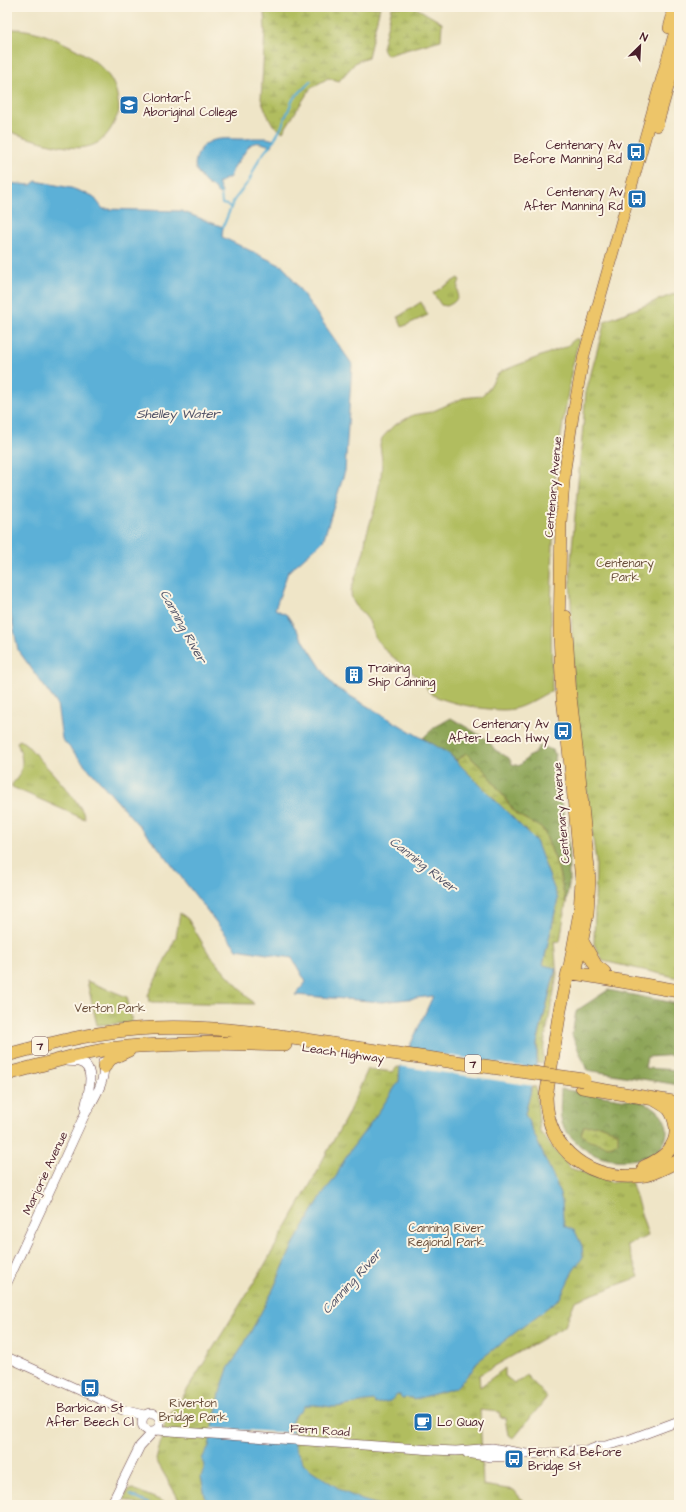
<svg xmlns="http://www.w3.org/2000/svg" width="686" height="1512" font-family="'Architects Daughter',sans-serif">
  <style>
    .grass { fill: #b1bd5f; stroke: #7e6e45 }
    .forest { fill: url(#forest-crowns); stroke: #6b6240 }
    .wetland { fill: url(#wetland-marsh); stroke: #7e6e45 }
    .park { fill: url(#park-tufts); stroke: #7e6e45 }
    .water { fill: #5bb0d7; stroke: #526881 }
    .pier { fill: #efe5c7 }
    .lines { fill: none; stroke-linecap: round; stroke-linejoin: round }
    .stream { stroke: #5bb0d7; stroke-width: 2 }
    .minor-casing { stroke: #633d42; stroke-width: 10 }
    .major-casing { stroke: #633d42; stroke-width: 12 }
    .highway-casing { stroke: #633d42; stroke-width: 14 }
    .minor { stroke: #fff; stroke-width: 9 }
    .major { stroke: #edc569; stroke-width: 11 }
    .highway { stroke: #edc569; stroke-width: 13 }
    .highway-bridge-casing { stroke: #633d42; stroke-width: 14; stroke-linecap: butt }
    .highway-bridge { stroke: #edc569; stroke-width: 13 }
    .labels { text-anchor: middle; stroke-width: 4; stroke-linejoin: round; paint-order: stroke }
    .shield { fill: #fcf5e5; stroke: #7f5f63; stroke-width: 1 }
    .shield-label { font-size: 11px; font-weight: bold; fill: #4a1f2b }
    .poi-label { font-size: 12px; fill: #4a1f2b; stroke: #fcf5e5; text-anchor: start }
    .street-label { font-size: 12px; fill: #4a1f2b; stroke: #fcf5e5 }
    .park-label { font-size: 12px; fill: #694e3b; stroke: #fcf5e5 }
    .water-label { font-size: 13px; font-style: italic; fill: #505267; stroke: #fcf5e5 }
  </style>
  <defs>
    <pattern id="forest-crowns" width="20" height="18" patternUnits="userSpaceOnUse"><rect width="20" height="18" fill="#8ca456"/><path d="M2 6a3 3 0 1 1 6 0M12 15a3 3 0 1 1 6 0" fill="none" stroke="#748547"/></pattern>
    <pattern id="wetland-marsh" width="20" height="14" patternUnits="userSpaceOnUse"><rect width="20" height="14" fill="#b1bd5f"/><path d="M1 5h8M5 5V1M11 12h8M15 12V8" fill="none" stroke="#92994f"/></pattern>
    <pattern id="park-tufts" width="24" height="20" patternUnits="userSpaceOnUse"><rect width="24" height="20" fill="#b1bd5f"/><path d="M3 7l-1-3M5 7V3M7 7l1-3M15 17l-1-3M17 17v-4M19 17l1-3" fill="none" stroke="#92994f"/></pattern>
  </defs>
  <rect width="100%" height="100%" fill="#fcf5e5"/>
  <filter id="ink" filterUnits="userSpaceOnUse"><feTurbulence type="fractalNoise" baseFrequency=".025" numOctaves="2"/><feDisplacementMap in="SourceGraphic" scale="8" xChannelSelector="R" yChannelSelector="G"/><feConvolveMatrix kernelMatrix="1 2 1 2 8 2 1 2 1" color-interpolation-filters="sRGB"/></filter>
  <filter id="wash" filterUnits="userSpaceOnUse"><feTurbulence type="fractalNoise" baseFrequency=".012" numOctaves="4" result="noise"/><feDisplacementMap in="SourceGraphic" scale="16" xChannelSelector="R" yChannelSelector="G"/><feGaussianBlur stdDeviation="0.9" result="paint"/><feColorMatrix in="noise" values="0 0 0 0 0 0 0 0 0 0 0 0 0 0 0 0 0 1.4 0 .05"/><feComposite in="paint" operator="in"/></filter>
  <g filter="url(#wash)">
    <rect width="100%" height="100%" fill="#efe5c7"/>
    <!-- grass -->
    <path class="grass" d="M11 29C33 29 47 35 66 44 90 56 116 72 118 102 119 104 119 108 119 111 118 115 115 120 113 125 107 136 99 145 86 147 68 151 24 138 7 130V30Z
      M575 339H579L572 368 555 473 551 611 552 686 551 691C539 697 526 706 513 709 497 713 442 703 430 693 427 690 426 685 424 683 409 669 385 654 375 637 372 633 372 627 370 623 363 610 350 606 351 590L364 551 366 536 375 507 381 476 382 461 380 445 382 438 393 426 413 415 431 412 463 398 481 396 487 391 497 375 502 371 567 346Z
      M133 1489 164 1502 167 1505H153L131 1494 130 1496 149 1505H138L124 1499 128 1490Z"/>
    <!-- forest -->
    <path class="forest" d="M451 718 488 740 495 750 509 758 512 764 519 766 529 756 534 754 539 746 553 750 555 754 554 759 556 766 553 784 554 791 561 803 568 827 569 884 566 903 557 864 543 829 516 814 486 772 466 753 457 761 449 754 423 738 435 727Z
      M608 990 679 1004V1055L647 1057 645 1068 679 1070V1085L587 1070 572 1035 576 1011Z
      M561 1089C581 1092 601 1096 621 1099 629 1100 638 1100 645 1103 669 1111 676 1140 653 1154 650 1156 645 1157 641 1158 616 1164 592 1159 574 1140 570 1136 564 1129 562 1123 559 1112 561 1100 561 1089Z"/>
    <!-- wetland -->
    <path class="wetland" d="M270 7H380L368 57 356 62 339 81 328 78 310 89 283 132 273 125 267 114 261 99 265 31 264 12Z
      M392 7H415L442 23 441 40 388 55 384 53 382 48Z
      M466 753 486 772 516 814 543 829 557 864 566 903 560 942 554 941 557 975 544 1045 543 1064 537 1063V1043L556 969 543 965 558 899 457 761Z
      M600 1125 618 1132V1143L609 1146 589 1141 581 1134 584 1126Z"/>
    <!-- park -->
    <path class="park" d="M458 278 460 280C454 292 464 299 447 306L441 305 433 293Z
      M679 292V978L603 961 594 944 596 861 574 697 570 571 586 392 605 321Z
      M421 302 428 315 402 327 398 317Z
      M20 740 26 744C36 756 86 806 85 819L82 818 12 787V784C26 770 23 759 17 742Z
      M180 913 188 919 209 954 254 1004 149 1002 148 995 176 937Z
      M87 981 127 997 132 1023 97 1025Z
      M397 1067 536 1087 540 1132 570 1168 611 1182 631 1181 648 1236 627 1245 639 1277 575 1301 565 1326 479 1375 480 1387 505 1368V1376L514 1383 521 1380 526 1375 547 1397 514 1438 508 1435 505 1418 500 1417V1412L480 1410 483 1485 514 1490 526 1505H178V1498L156 1460 166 1420 184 1395 264 1266 319 1169 322 1161 347 1116 368 1069 393 1072Z"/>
    <!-- water -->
    <path class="water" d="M253 138H267L274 140 271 146C263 144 257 140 250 145L234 167 230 177 218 183 222 193 218 194C214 185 211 188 205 182 202 179 198 173 196 169 194 165 196 158 198 154 209 131 233 142 253 138Z
      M36 181 71 188 93 196 103 209 181 211 223 227 222 237 284 267 352 364 345 471 323 541 288 572 275 609 287 615 333 686 449 754 536 841 558 899 543 965 556 968 537 1043V1067L525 1114 557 1185 562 1201 563 1219 565 1226 575 1231 582 1246 583 1257 573 1271 560 1298 477 1362 472 1371 455 1388 413 1400 412 1398 405 1397 404 1399 401 1398 400 1395H397L390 1401 375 1404 374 1401C361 1402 349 1406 336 1407 325 1407 315 1403 304 1406L301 1411 294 1416 290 1426 294 1434V1446L304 1464 311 1470 344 1492 362 1500 379 1505H207L201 1477 205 1465 202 1459 209 1446 221 1389 228 1369 243 1346 271 1294 294 1243 321 1197 337 1175 342 1164 350 1151 380 1110 399 1081 400 1067 433 996 382 1002 295 995 306 982 292 958 237 949 157 846 62 739 57 704 18 650 7 596V183L31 185Z"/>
    <!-- pier -->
    <path class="pier" d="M406 1049 538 1069 534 1086 398 1066Z
      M211 1428 296 1433V1439L208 1438Z"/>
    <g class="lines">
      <!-- stream -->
      <path class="stream" d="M221 193 222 204 227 205 231 207
        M223 227 234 200 249 181 259 159 274 140 281 128 293 99 311 81
        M130 1495 151 1505
        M7 1501 22 1505"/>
    </g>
  </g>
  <g filter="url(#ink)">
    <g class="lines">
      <defs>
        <path id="minor" d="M66 1061C70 1062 75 1061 79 1062 98 1066 87 1096 85 1109
          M7 1283 84 1116C93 1100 107 1081 103 1062
          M7 1357 123 1410 144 1415
          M142 1422a9 9 0 1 1 18 0a9 9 0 1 1-18 0Z
          M156 1430 433 1450 456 1451 492 1448 526 1454 569 1452 574 1450 587 1451 600 1446H605L628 1440 679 1421
          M467 1453 491 1457 514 1456
          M111 1505 140 1446 153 1432"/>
        <path id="major" d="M669 28 672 17 671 7
          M657 126 679 49
          M566 616 571 697 579 765 590 879 588 914 576 974
          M568 972 579 912 581 881 570 766 562 698 559 634 561 522 565 469 574 409 584 355 679 17"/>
        <path id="highway" d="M583 943 596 966 604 972
          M679 991 568 972 560 1010 546 1097C547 1152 592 1183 645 1175 656 1173 668 1165 679 1161
          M7 1055C55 1042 103 1030 153 1028 223 1025 294 1038 363 1049
          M104 1067 110 1059 129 1050
          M7 1074 78 1055 108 1049 138 1046 210 1043 285 1045
          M582 1087 679 1103
          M644 1167C662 1159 678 1148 676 1127 675 1121 673 1114 669 1109 665 1105 658 1102 654 1099"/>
      </defs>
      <!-- minor casing -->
      <use href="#minor" class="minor-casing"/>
      <!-- major casing -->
      <use href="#major" class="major-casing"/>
      <!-- highway casing -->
      <use href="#highway" class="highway-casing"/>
      <!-- minor -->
      <use href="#minor" class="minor"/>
      <!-- major -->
      <use href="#major" class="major"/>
      <!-- highway -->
      <use href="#highway" class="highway"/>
      <defs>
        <path id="highway-bridge" d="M363 1049 584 1080"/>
      </defs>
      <!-- highway-bridge casing -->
      <use href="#highway-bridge" class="highway-bridge-casing"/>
      <!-- highway-bridge -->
      <use href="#highway-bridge" class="highway-bridge"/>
    </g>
  </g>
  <!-- icons -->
  <defs>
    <symbol id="school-square" viewBox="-11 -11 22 22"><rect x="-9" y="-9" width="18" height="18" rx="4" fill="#1f6fb2" stroke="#fcf5e5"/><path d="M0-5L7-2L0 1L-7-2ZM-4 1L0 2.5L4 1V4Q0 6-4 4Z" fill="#fff"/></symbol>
    <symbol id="bus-square" viewBox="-11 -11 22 22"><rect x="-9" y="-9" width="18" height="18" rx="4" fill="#1f6fb2" stroke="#fcf5e5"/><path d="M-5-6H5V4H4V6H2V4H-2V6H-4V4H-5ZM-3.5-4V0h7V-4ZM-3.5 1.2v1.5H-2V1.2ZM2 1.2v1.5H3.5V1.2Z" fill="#fff"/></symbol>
    <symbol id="building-square" viewBox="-11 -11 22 22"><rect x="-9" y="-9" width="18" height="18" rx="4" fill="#1f6fb2" stroke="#fcf5e5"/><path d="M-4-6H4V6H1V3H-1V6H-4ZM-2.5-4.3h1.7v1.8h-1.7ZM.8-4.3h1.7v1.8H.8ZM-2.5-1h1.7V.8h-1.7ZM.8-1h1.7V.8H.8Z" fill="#fff"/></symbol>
    <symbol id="cafe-square" viewBox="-11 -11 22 22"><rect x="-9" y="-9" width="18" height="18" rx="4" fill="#1f6fb2" stroke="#fcf5e5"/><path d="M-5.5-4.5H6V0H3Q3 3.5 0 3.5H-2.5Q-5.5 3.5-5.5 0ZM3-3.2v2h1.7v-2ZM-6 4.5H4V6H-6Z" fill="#fff"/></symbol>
  </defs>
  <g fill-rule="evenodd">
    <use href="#school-square" x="118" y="94" width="22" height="22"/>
    <use href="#bus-square" x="625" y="141" width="22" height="22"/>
    <use href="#bus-square" x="626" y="188" width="22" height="22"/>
    <use href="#building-square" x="343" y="664" width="22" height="22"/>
    <use href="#bus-square" x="552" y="720" width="22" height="22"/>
    <use href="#bus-square" x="79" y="1377" width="22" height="22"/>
    <use href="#cafe-square" x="412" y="1411" width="22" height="22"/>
    <use href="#bus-square" x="503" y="1448" width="22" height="22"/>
  </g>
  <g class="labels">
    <!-- shield labels -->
    <g class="shield">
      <rect x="32" y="1037" width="16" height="18" rx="3"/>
      <rect x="465" y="1055" width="16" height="18" rx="3"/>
    </g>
    <g class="shield-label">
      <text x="40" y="1050">7</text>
      <text x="473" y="1068">7</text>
    </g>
    <!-- poi labels -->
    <g class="poi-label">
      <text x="143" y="102">Clontarf<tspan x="143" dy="14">Aboriginal College</tspan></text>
      <text x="622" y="149" text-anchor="end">Centenary Av<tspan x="622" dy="14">Before Manning Rd</tspan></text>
      <text x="623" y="196" text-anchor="end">Centenary Av<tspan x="623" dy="14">After Manning Rd</tspan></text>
      <text x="368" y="672">Training<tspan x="368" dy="14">Ship Canning</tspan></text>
      <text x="549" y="728" text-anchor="end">Centenary Av<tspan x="549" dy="14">After Leach Hwy</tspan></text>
      <text x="90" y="1412" text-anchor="middle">Barbican St<tspan x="90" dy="14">After Beech Cl</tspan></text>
      <text x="437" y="1426">Lo Quay</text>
      <text x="528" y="1456">Fern Rd Before<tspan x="528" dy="14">Bridge St</tspan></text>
    </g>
    <!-- street labels -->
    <g class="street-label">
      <text transform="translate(553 487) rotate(-85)" y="4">Centenary Avenue</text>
      <text transform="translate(561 813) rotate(-95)" y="4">Centenary Avenue</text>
      <text transform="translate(343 1053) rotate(8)" y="4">Leach Highway</text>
      <text transform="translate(45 1173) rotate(-65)" y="4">Marjorie Avenue</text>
      <text transform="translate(320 1430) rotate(4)" y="4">Fern Road</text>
    </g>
    <!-- park labels -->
    <g class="park-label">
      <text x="625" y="567">Centenary<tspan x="625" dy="14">Park</tspan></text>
      <text x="110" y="1012">Verton Park</text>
      <text x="446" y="1232">Canning River<tspan x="446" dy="14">Regional Park</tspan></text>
      <text x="193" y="1407">Riverton<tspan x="193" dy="14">Bridge Park</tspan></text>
    </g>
    <!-- water labels -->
    <g class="water-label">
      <text x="178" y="418">Shelley Water</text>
      <text transform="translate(184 626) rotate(61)" y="5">Canning River</text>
      <text transform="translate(424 864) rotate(38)" y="5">Canning River</text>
      <text transform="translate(351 1281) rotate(-48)" y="5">Canning River</text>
    </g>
  </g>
  <!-- margin -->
  <rect width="686" height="1512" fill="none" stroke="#fcf5e5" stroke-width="24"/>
  <!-- north arrow -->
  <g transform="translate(640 46) rotate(24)" stroke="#fcf5e5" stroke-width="3" paint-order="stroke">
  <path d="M0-3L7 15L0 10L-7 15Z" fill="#4a1f2b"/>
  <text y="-6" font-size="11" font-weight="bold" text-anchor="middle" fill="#4a1f2b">N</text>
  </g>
</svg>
